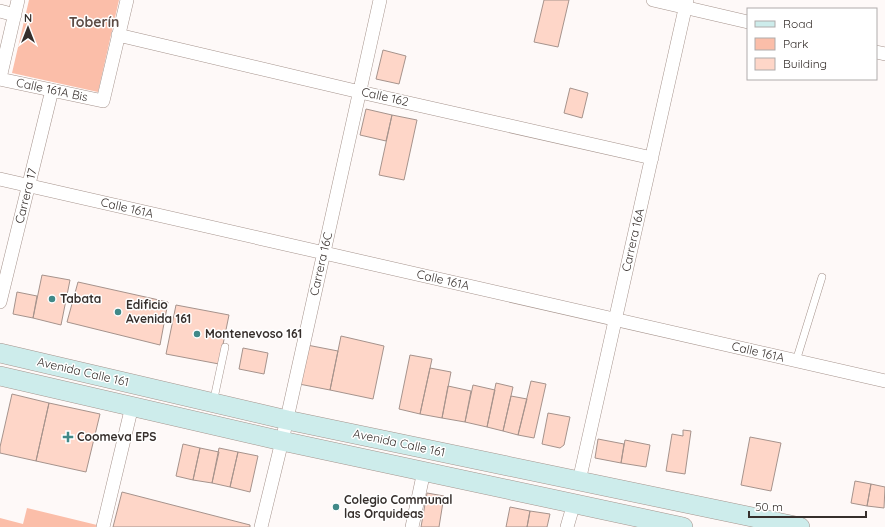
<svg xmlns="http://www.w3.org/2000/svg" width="885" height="527" font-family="Quicksand,sans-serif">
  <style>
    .green { fill: #fbbea9 }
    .building { fill: #fed6c8; stroke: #a6938c }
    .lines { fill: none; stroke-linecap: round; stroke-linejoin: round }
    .service-casing { stroke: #a6948d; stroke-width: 8 }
    .minor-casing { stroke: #a6948d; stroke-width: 14 }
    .secondary-casing { stroke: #a6948d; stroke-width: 20 }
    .service { stroke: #fff; stroke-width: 7 }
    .minor { stroke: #fff; stroke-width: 13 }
    .secondary { stroke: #cdeceb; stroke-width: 19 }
    .poi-dot { fill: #418988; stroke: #fff; stroke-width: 1.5 }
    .labels { text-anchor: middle; stroke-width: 3; stroke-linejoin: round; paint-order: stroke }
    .street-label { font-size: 12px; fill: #362f2c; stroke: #fff }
    .poi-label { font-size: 12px; font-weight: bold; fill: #362f2c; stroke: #fff; text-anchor: start }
    .quarter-label { font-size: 14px; font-weight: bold; fill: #5c4c46; stroke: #fff }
  </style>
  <rect width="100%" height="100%" fill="#fef9f8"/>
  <!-- green -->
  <path class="green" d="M29 0H119L98 92 12 73Z
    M27 508 97 525V527H0V518L23 524Z"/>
  <!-- building -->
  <path class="building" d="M544 0H569L558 47 534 42Z
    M383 50 406 56 399 84 376 79Z
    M570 88 588 93 582 118 564 113Z
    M366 109 392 115 386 141 360 135Z
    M392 115 417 120 404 180 379 175Z
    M42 275 70 280 61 325 33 318Z
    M78 282 168 302 160 345 67 322Z
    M17 292 37 296 33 318 13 314Z
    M176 305 229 315 219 364 166 354Z
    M341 336 384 346 373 399 330 390Z
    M307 345 338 351 330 390 299 384Z
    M243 348 268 353 264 374 239 369Z
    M410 355 432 359 420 414 399 409Z
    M430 368 451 372 442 418 420 414Z
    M531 381 546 384 534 438 518 435Z
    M496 383 513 387 503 431 487 427Z
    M473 385 495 390 487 427 465 422Z
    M448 386 471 391 465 422 442 418Z
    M12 394 49 403 36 461 0 453V447Z
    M511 396 527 399 518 435 503 431Z
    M49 403 100 414 86 472 36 461Z
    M548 413 570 417 564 445 560 448 542 444Z
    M683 430 691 431 685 474 666 471 672 434 683 436Z
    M750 437 781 443 771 491 741 485Z
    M598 439 624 444 621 463 595 458Z
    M625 440 650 445 646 467 621 463Z
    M183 444 200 448 193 480 176 476Z
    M200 448 219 452 212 483 193 480Z
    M219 448 238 452 230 487 212 483Z
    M238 452 258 456 250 492 230 487Z
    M855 481 871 484 867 506 851 503Z
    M871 484 885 487 884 508 867 506Z
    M122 492 250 525V527H113Z
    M427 493 444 496 439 527H421Z
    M510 507 530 511 527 527H506Z
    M530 511 550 514 547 527H527Z"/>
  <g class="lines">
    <defs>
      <path id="service" d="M796 361 822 277
        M213 403 225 347"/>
      <path id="minor" d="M653 0 748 22
        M0 11 15 15
        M118 35 360 92 652 158
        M876 52 885 54
        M0 78 18 0
        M0 79 103 101 127 0
        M0 179 885 381
        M0 302 52 90
        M579 481 687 0
        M103 527 132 406
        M261 527 282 441 380 0
        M412 527 424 471
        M567 527 574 503"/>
      <path id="secondary" d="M0 353 287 420 800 527
        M0 376 282 441 683 527"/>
    </defs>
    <!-- service casing -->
    <use href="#service" class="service-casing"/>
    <!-- minor casing -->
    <use href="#minor" class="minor-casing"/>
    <!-- secondary casing -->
    <use href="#secondary" class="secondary-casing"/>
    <!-- service -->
    <use href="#service" class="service"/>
    <!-- minor -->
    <use href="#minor" class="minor"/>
    <!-- secondary -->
    <use href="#secondary" class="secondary"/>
  </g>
  <!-- markers -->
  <g class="poi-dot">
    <circle cx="52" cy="299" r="4"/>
    <circle cx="118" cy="312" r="4"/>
    <circle cx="197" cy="334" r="4"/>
    <path d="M66 431h4v4h4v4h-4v4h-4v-4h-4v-4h4z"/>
    <circle cx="336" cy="507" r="4"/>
  </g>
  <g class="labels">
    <!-- street labels -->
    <g class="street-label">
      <text transform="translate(52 90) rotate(12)" y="4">Calle 161A Bis</text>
      <text transform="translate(385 97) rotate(13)" y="4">Calle 162</text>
      <text transform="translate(26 196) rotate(-76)" y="4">Carrera 17</text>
      <text transform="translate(127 208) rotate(13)" y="4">Calle 161A</text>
      <text transform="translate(633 240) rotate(-77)" y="4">Carrera 16A</text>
      <text transform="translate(321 264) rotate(-77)" y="4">Carrera 16C</text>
      <text transform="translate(443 280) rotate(13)" y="4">Calle 161A</text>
      <text transform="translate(758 352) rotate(13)" y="4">Calle 161A</text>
      <text transform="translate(83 372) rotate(13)" y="4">Avenida Calle 161</text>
      <text transform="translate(399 443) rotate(12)" y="4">Avenida Calle 161</text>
    </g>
    <!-- poi labels -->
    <g class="poi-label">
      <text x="60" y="303">Tabata</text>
      <text x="126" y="309">Edificio<tspan x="126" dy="14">Avenida 161</tspan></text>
      <text x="205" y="338">Montenevoso 161</text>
      <text x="77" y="441">Coomeva EPS</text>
      <text x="344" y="504">Colegio Communal<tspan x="344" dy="14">las Orquideas</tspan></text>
    </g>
    <!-- quarter labels -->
    <g class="quarter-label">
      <text x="94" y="27">Toberín</text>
    </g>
  </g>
  <!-- legend -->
  <rect x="747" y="8" width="130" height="72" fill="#ffffff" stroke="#afacab"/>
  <rect x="755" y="21" width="20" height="6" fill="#cdeceb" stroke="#afacab"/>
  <text x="783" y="28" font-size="12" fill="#362f2c">Road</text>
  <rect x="755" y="38" width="20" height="12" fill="#fbbea9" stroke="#afacab"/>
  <text x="783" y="48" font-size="12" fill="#362f2c">Park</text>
  <rect x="755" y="58" width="20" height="12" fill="#fed6c8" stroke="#afacab"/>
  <text x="783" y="68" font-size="12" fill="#362f2c">Building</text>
  <!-- north arrow -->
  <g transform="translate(28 28)" stroke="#ffffff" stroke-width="3" paint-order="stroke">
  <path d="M0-3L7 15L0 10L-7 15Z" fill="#362f2c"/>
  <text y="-6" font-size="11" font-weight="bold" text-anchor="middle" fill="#362f2c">N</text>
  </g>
  <!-- scale -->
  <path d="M749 511v6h117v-6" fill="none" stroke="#362f2c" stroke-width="2"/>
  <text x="755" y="511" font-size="12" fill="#362f2c" stroke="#ffffff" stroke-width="3" paint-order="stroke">50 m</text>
</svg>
